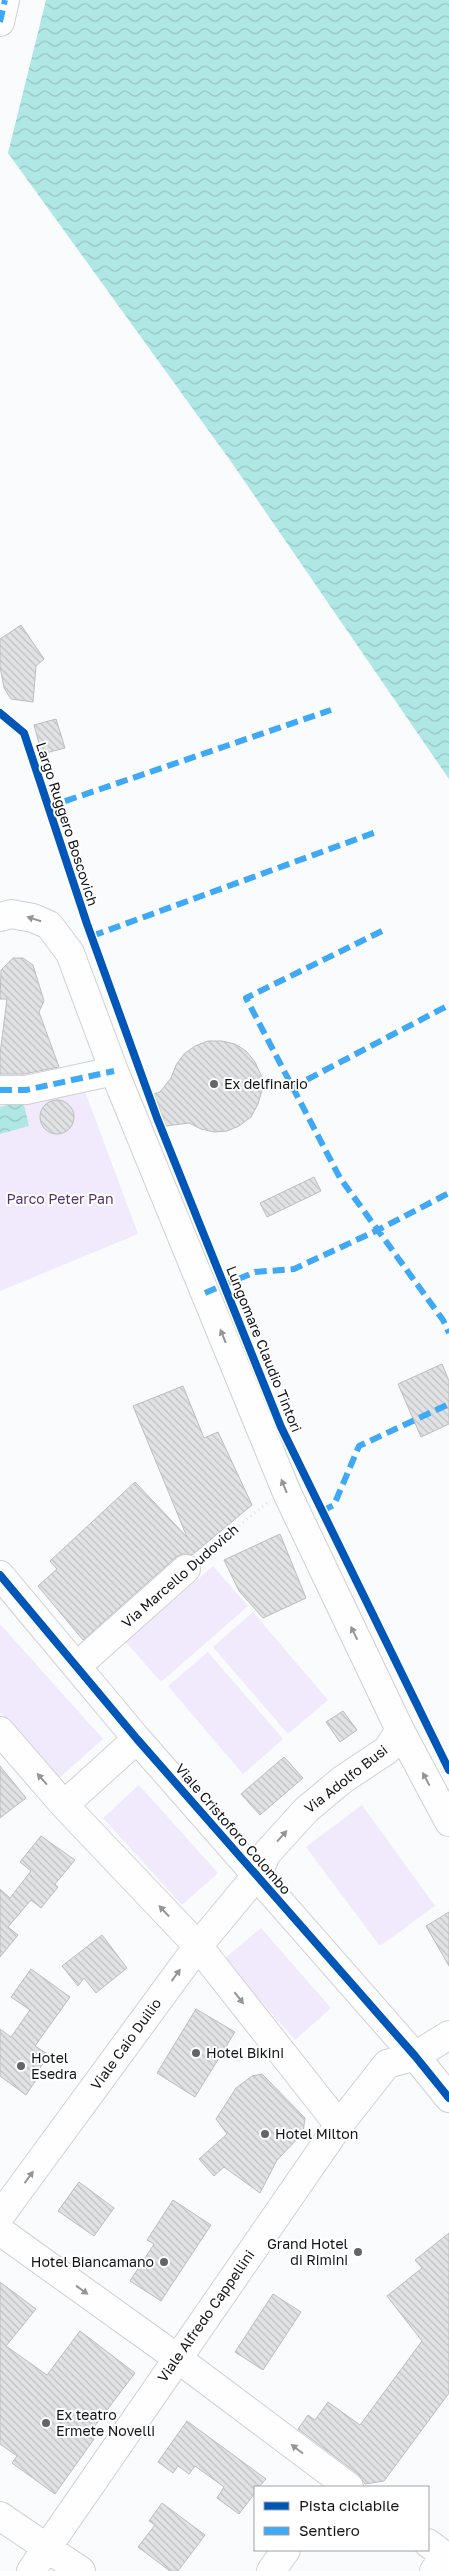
<svg xmlns="http://www.w3.org/2000/svg" width="449" height="2571" font-family="'Golos Text',sans-serif">
  <style>
    .park { fill: #f1e9fc }
    .water { fill: url(#water-waves) }
    .building { fill: url(#building-back-hatch); stroke: #bcbebf }
    .lines { fill: none; stroke-linecap: round; stroke-linejoin: round }
    .minor-casing { stroke: #d0d1d3; stroke-width: 30 }
    .path { stroke: #dfe0e0; stroke-width: 3; stroke-dasharray: 1 4; stroke-linecap: butt }
    .minor { stroke: #fefeff; stroke-width: 28 }
    .quiet { stroke: #3fa9f5; stroke-width: 6; stroke-dasharray: 12 6; stroke-linecap: butt }
    .cycleway-casing { stroke: #fff; stroke-width: 11 }
    .cycleway { stroke: #0057b8; stroke-width: 8 }
    .oneway { fill: #949596 }
    .poi-dot { fill: #646566; stroke: #fff; stroke-width: 2 }
    .labels { text-anchor: middle; stroke-width: 4; stroke-linejoin: round; paint-order: stroke }
    .street-label { font-size: 14px; fill: #131415; stroke: #fff }
    .poi-label { font-size: 14px; fill: #131415; stroke: #fff; text-anchor: start }
    .park-label { font-size: 14px; fill: #553373; stroke: #fff }
  </style>
  <defs>
    <pattern id="water-waves" width="16" height="10" patternUnits="userSpaceOnUse" patternTransform="scale(1.25)"><rect width="16" height="10" fill="#afe7e5"/><path d="M0 5q4-4 8 0t8 0" fill="none" stroke="#96c5c4"/></pattern>
    <pattern id="building-back-hatch" width="6" height="6" patternUnits="userSpaceOnUse" patternTransform="scale(1.25)"><rect width="6" height="6" fill="#e0e2e4"/><path d="M-1 5l2 2M0 0l6 6M5-1l2 2" fill="none" stroke="#bfc1c3"/></pattern>
  </defs>
  <rect width="100%" height="100%" fill="#f9fbfd"/>
  <!-- park -->
  <path class="park" d="M82 1083 138 1234 0 1291V1094Z
    M213 1566 248 1606 161 1682 126 1642Z
    M253 1612 328 1700 288 1734 213 1647Z
    M0 1624 103 1739 59 1778 0 1712Z
    M208 1652 283 1739 243 1774 168 1686Z
    M139 1785 218 1873 182 1905 103 1818Z
    M362 1805 435 1906 380 1946 306 1847Z
    M261 1928 331 2008 295 2040 224 1959Z"/>
  <!-- water -->
  <path class="water" d="M46 0H449V779L232 463 8 153Z
    M23 1101 29 1126 0 1134V1107Z"/>
  <!-- building -->
  <path class="building" d="M21 625 44 659 36 666 33 702 11 699 4 688 0 666V639Z
    M56 719 65 748 42 754 34 725Z
    M13 958H23L33 965 44 1001 39 1012 59 1067 24 1074H0V1054L7 999H0L1 970Z
    M208 1041H222L235 1044 246 1051 255 1062 261 1075 262 1090 258 1104 251 1117 239 1126 227 1131 214 1132 201 1129 189 1123 166 1126 154 1094 160 1092 171 1078 176 1065 184 1054 195 1046Z
    M40 1117a17 17 0 1 1 34 0a17 17 0 1 1-34 0Z
    M314 1177 321 1191 267 1217 260 1203Z
    M442 1364 449 1381V1424L421 1437 398 1384Z
    M183 1386 204 1438 218 1432 252 1505 192 1555 183 1554 176 1557 83 1640 38 1586 57 1569 50 1561 135 1482 187 1537 133 1406Z
    M280 1534 306 1598 263 1618 239 1591 224 1560Z
    M343 1711 357 1730 340 1742 326 1722Z
    M284 1757 303 1778 260 1815 241 1794Z
    M0 1766 26 1798 0 1818Z
    M41 1836 75 1860 55 1884 58 1887 41 1908 31 1900 8 1927 18 1935 0 1957V1889L10 1898 31 1871 20 1862Z
    M449 1912V1966L426 1926Z
    M102 1935 127 1968 96 1993 84 1978 78 1986 62 1966Z
    M31 1969 70 1997 35 2046 49 2055 33 2078 36 2080 26 2095 0 2076V2029L11 2037 30 2010 11 1997Z
    M196 2009 235 2032 195 2097 157 2073Z
    M262 2074 305 2118 303 2133 277 2160 260 2193 224 2167 214 2176 199 2159 227 2134 216 2119 236 2088 252 2076Z
    M79 2182 114 2208 94 2236 58 2211Z
    M173 2200 211 2225 161 2301 130 2281 154 2244 147 2240Z
    M449 2233V2393L384 2481 365 2484 358 2474 298 2429 308 2415 315 2420 328 2402 360 2425 422 2341 387 2296 422 2268 415 2260Z
    M0 2282 36 2309 6 2346 47 2375 80 2331 135 2373 88 2435 94 2439 55 2494 12 2463 17 2456 0 2444Z
    M273 2294 301 2312 263 2370 235 2352Z
    M187 2421 266 2479 259 2487H255V2493L239 2514 217 2498 224 2487 195 2466 189 2474 178 2466 173 2473 158 2462Z
    M162 2503 205 2535 178 2571H170L138 2547 155 2525 149 2521Z"/>
  <g class="lines">
    <defs>
      <path id="minor" d="M0 22 5 0
        M0 917 11 914 33 918 49 925 70 953 114 1071 287 1493 400 1730 449 1822
        M0 1090H26L114 1071
        M0 1575 137 1739 415 2056 449 2098
        M77 1666 186 1569
        M0 1731 64 1805 198 1946 339 2125
        M64 1805 137 1739
        M0 2216 198 1946 256 1876 267 1853 306 1810 342 1780 387 1750 400 1730
        M0 2231 177 2358 349 2487
        M0 2516 81 2571
        M428 2543 445 2556 434 2571
        M31 2571 339 2125 387 2064 415 2056 449 2035
        M271 2571 286 2550"/>
    </defs>
    <!-- minor casing -->
    <use href="#minor" class="minor-casing"/>
    <!-- path -->
    <path class="path" d="M204 1554 267 1503"/>
    <!-- minor -->
    <use href="#minor" class="minor"/>
    <!-- quiet -->
    <path class="quiet" d="M0 22 5 0
      M48 807 331 710
      M382 931 246 998 340 1178 443 1320 449 1333
      M92 936 379 831
      M291 1088 449 1005
      M0 1090H26L114 1071
      M205 1293 255 1272 294 1269 378 1230 449 1193
      M322 1511 334 1505 359 1446 449 1404"/>
    <defs>
      <path id="cycleway" d="M0 713 24 733 87 924 157 1118 281 1427 449 1770
        M0 1575 137 1739 415 2056 449 2098"/>
    </defs>
    <!-- cycleway casing -->
    <use href="#cycleway" class="cycleway-casing"/>
    <!-- cycleway -->
    <use href="#cycleway" class="cycleway"/>
  </g>
  <!-- one-way arrows -->
  <defs><path id="oneway-solid" d="M-6-.8H1V-3.2L6.5 0L1 3.2V.8H-6Z" transform="scale(1.25)"/></defs>
  <g class="oneway">
    <use href="#oneway-solid" transform="translate(34 919) rotate(-162)"/>
    <use href="#oneway-solid" transform="translate(223 1336) rotate(-112)"/>
    <use href="#oneway-solid" transform="translate(284 1486) rotate(-112)"/>
    <use href="#oneway-solid" transform="translate(354 1633) rotate(-116)"/>
    <use href="#oneway-solid" transform="translate(42 1779) rotate(-131)"/>
    <use href="#oneway-solid" transform="translate(426 1779) rotate(-118)"/>
    <use href="#oneway-solid" transform="translate(282 1836) rotate(-48)"/>
    <use href="#oneway-solid" transform="translate(164 1911) rotate(-133)"/>
    <use href="#oneway-solid" transform="translate(176 1975) rotate(-54)"/>
    <use href="#oneway-solid" transform="translate(239 1998) rotate(52)"/>
    <use href="#oneway-solid" transform="translate(29 2177) rotate(-54)"/>
    <use href="#oneway-solid" transform="translate(82 2290) rotate(36)"/>
    <use href="#oneway-solid" transform="translate(297 2449) rotate(-143)"/>
  </g>
  <!-- markers -->
  <g class="poi-dot">
    <circle cx="214" cy="1084" r="5"/>
    <circle cx="196" cy="2053" r="5"/>
    <circle cx="21" cy="2066" r="5"/>
    <circle cx="265" cy="2134" r="5"/>
    <circle cx="358" cy="2252" r="5"/>
    <circle cx="164" cy="2262" r="5"/>
    <circle cx="46" cy="2423" r="5"/>
  </g>
  <g class="labels">
    <!-- street labels -->
    <g class="street-label">
      <text transform="translate(67 824) rotate(72)" y="5">Largo Ruggero Boscovich</text>
      <text transform="translate(264 1349) rotate(68)" y="5">Lungomare Claudio Tintori</text>
      <text transform="translate(180 1576) rotate(-41)" y="5">Via Marcello Dudovich</text>
      <text transform="translate(346 1779) rotate(-38)" y="5">Via Adolfo Busi</text>
      <text transform="translate(233 1829) rotate(49)" y="5">Viale Cristoforo Colombo</text>
      <text transform="translate(126 2044) rotate(-54)" y="5">Viale Caio Duilio</text>
      <text transform="translate(206 2316) rotate(-55)" y="5">Viale Alfredo Cappellini</text>
    </g>
    <!-- poi labels -->
    <g class="poi-label">
      <text x="224" y="1089">Ex delfinario</text>
      <text x="206" y="2058">Hotel Bikini</text>
      <text x="31" y="2063">Hotel<tspan x="31" dy="16">Esedra</tspan></text>
      <text x="275" y="2139">Hotel Milton</text>
      <text x="348" y="2249" text-anchor="end">Grand Hotel<tspan x="348" dy="16">di Rimini</tspan></text>
      <text x="154" y="2267" text-anchor="end">Hotel Biancamano</text>
      <text x="56" y="2420">Ex teatro<tspan x="56" dy="16">Ermete Novelli</tspan></text>
    </g>
    <!-- park labels -->
    <g class="park-label">
      <text x="60" y="1204">Parco Peter Pan</text>
    </g>
  </g>
  <!-- legend -->
  <rect x="254" y="2486" width="175" height="65" fill="#ffffff" stroke="#a1a1a1"/>
  <rect x="264" y="2502" width="25" height="8" fill="#0057b8" stroke="#a1a1a1"/>
  <text x="299" y="2511" font-size="15" fill="#131415">Pista ciclabile</text>
  <rect x="264" y="2527" width="25" height="8" fill="#3fa9f5" stroke="#a1a1a1"/>
  <text x="299" y="2536" font-size="15" fill="#131415">Sentiero</text>
</svg>
